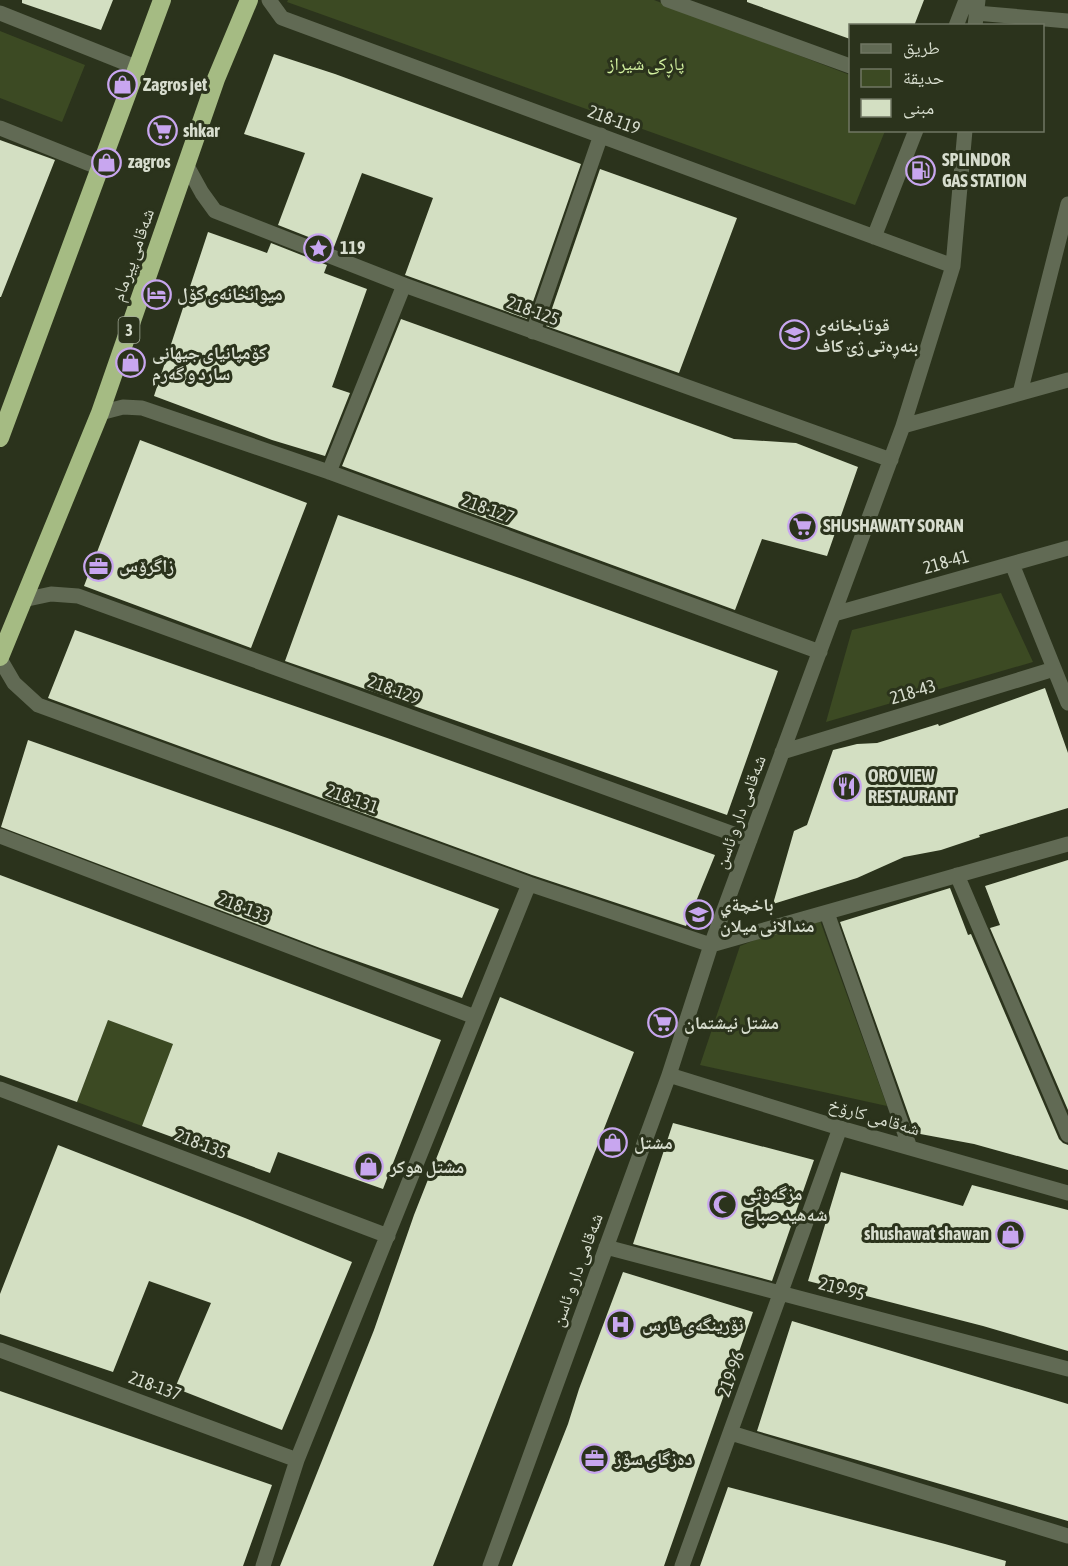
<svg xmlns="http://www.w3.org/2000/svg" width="1068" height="1566" font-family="'Asap Condensed','Noto Naskh Arabic',sans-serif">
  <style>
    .green { fill: #3c4a23 }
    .building { fill: #d3dfc2 }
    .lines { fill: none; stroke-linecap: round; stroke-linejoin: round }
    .minor { stroke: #616a54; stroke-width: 15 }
    .highway { stroke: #a5bb83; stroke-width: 18 }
    .labels { text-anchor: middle; stroke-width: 6; stroke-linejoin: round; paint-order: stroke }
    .shield { fill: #2b331c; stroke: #a3aa99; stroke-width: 1.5 }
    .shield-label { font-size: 16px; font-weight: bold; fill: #d7ddce }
    .park-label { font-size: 18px; fill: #d3f2a0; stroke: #2b331c }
    .poi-label { font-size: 18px; font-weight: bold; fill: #d7ddce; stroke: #2b331c; text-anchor: start }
    .street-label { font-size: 18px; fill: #d7ddce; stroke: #2b331c }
  </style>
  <rect width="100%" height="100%" fill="#2b331c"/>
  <!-- green -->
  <path class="green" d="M288 0H654L850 75V130L885 131 855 205 287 2Z
    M0 31 85 65 62 122 0 98Z
    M1001 593 1033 662 826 722 852 630Z
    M818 915 887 1106 700 1065 740 946Z
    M108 1020 173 1044 142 1126 77 1102Z"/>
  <!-- building -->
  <path class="building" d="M22 0H113L101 30 22 3Z
    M747 0H924L914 26H850V39L747 2Z
    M274 54 335 74 581 164 527 319 405 275 433 198 362 173 334 247 278 225 305 153 244 134Z
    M0 140 55 160 1 297H0Z
    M600 169 737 218 679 373 546 326Z
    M208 232 267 253 271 243 327 265 324 273 367 289 332 387 350 393 325 456 272 440 154 396Z
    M401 319 734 439 796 443 858 467 827 556 762 539 735 610 342 466Z
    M140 440 307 503 251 648 84 586Z
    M338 515 528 581 778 671 727 815 285 661Z
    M75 630 390 739 715 855 686 926 532 875 48 698Z
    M1045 688 1068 753V808L979 835 980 837 941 850 904 857 857 878 773 904 794 831 807 825 833 750 857 744 877 743 938 724 939 726Z
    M28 740 290 832 499 909 462 998 320 948 1 827Z
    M1068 860V1110L990 928 1000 925 985 886Z
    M0 875 441 1040 383 1189 278 1152 270 1173 142 1126 173 1044 108 1020 77 1102 0 1075Z
    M950 888 968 935 971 934 1059 1139 1063 1143 1068 1145V1170L974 1144 915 1133 840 922Z
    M500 997 634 1052 433 1566H280L374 1330 414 1215Z
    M673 1123 814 1160 772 1281 633 1244Z
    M58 1145 245 1218 352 1262 282 1430 175 1388 211 1303 149 1281 113 1372 0 1334V1294Z
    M841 1172 963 1206 972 1185 1068 1210V1351L983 1326 808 1281Z
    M623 1272 753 1312 664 1566H512L568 1424 579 1389Z
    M792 1321 1068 1404V1521L757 1431Z
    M0 1391 272 1485 243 1566H0Z
    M728 1487 945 1544 1006 1561 1005 1566H700Z"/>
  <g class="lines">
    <!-- minor -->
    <path class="minor" d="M269 0 282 18 953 266
      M668 0 850 66
      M0 13 138 68
      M976 13 1068 21
      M956 26 966 0
      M975 26 978 0
      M0 128 100 168
      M186 164 202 193 215 211 404 285 891 460
      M874 237 916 130
      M533 332 601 135
      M1020 393 1068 204
      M100 413 123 407 142 408 329 472 820 652
      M903 426 1068 380
      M329 472 404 285
      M1012 564 1068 703
      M23 600 51 594 78 596 750 840
      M834 614 1068 548
      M0 659 14 683 38 705 529 884 711 945 1068 844
      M782 752 1054 669
      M0 836 475 1017
      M957 875 1068 1135
      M827 913 910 1148
      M669 1075 840 1128 1068 1193
      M0 1089 388 1236
      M606 1247 1068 1369
      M0 1350 297 1460
      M731 1433 1068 1536
      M263 1566 297 1460 529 884
      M490 1566 669 1075 711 945 903 426 953 266 965 130
      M682 1566 840 1128"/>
    <!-- highway -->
    <path class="highway" d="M0 438 162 0
      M0 657 100 413 216 79 249 0"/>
  </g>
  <!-- icons -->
  <defs>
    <symbol id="shop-ring" viewBox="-11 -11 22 22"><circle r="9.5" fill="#2b331c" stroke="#c8a6ef" stroke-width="1.5"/><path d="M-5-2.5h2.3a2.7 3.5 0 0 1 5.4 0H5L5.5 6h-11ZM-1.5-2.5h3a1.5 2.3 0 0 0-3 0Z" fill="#c8a6ef"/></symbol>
    <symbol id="supermarket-ring" viewBox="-11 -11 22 22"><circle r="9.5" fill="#2b331c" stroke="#c8a6ef" stroke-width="1.5"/><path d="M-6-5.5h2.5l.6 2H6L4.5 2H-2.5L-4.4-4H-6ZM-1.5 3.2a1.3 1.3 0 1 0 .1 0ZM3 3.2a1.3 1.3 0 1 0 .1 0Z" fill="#c8a6ef"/></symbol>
    <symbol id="fuel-ring" viewBox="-11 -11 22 22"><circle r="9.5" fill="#2b331c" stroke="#c8a6ef" stroke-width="1.5"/><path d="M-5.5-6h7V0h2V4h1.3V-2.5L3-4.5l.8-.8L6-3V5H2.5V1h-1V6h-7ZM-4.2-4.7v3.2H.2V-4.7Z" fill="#c8a6ef"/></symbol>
    <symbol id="sight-ring" viewBox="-11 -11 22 22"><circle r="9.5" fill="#2b331c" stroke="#c8a6ef" stroke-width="1.5"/><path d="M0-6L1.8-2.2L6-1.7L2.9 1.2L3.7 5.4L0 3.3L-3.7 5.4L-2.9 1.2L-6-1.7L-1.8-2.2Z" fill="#c8a6ef"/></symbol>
    <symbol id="hotel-ring" viewBox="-11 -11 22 22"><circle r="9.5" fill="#2b331c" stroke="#c8a6ef" stroke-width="1.5"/><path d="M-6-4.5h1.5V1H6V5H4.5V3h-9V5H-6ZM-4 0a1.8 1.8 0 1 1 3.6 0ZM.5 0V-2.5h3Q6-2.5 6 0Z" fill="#c8a6ef"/></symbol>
    <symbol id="school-ring" viewBox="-11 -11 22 22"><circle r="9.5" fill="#2b331c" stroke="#c8a6ef" stroke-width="1.5"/><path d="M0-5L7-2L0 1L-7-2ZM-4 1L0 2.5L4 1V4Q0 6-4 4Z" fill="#c8a6ef"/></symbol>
    <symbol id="office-ring" viewBox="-11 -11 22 22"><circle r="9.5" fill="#2b331c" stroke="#c8a6ef" stroke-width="1.5"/><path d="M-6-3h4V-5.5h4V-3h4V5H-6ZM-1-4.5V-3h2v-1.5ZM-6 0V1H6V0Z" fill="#c8a6ef"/></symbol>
    <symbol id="restaurant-ring" viewBox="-11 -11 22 22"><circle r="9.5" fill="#2b331c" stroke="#c8a6ef" stroke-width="1.5"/><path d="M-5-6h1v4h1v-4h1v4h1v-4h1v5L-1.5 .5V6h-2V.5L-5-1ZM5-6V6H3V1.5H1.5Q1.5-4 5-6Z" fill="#c8a6ef"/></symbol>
    <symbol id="mosque-ring" viewBox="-11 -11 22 22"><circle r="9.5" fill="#2b331c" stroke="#c8a6ef" stroke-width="1.5"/><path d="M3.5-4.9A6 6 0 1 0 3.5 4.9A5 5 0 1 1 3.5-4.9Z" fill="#c8a6ef"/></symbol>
    <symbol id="hospital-ring" viewBox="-11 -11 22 22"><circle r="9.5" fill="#2b331c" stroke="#c8a6ef" stroke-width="1.5"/><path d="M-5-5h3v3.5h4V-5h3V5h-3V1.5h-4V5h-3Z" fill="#c8a6ef"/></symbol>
  </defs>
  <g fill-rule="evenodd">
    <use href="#shop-ring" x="106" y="68" width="33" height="33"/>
    <use href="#supermarket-ring" x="146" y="114" width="33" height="33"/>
    <use href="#shop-ring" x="90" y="146" width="33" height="33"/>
    <use href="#fuel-ring" x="904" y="154" width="33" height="33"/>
    <use href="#sight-ring" x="302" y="232" width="33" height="33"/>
    <use href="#hotel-ring" x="140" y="278" width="33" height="33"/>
    <use href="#school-ring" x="778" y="318" width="33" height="33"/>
    <use href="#shop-ring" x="114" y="346" width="33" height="33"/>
    <use href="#supermarket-ring" x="786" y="510" width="33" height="33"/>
    <use href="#office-ring" x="82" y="550" width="33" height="33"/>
    <use href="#restaurant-ring" x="830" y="770" width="33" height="33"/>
    <use href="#school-ring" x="682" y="898" width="33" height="33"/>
    <use href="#supermarket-ring" x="646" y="1006" width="33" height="33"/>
    <use href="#shop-ring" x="596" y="1126" width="33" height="33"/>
    <use href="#shop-ring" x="352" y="1150" width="33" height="33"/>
    <use href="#mosque-ring" x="706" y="1188" width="33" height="33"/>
    <use href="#shop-ring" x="994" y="1218" width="33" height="33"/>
    <use href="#hospital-ring" x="604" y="1308" width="33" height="33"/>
    <use href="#office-ring" x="578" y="1442" width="33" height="33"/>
  </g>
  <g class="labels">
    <!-- shield labels -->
    <rect class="shield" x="118.5" y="317" width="21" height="26" rx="4.5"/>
    <g class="shield-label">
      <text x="129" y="336">3</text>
    </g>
    <!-- park labels -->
    <g class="park-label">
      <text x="646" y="70">پاڕکی شیراز</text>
    </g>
    <!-- poi labels -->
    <g class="poi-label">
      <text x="143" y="91">Zagros jet</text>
      <text x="183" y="137">shkar</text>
      <text x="942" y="166">SPLINDOR<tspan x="942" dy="21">GAS STATION</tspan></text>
      <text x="128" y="168">zagros</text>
      <text x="340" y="254">119</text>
      <text x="177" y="300">میوانخانەی کۆل</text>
      <text x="815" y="331">قوتابخانەی<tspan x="815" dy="21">بنەڕەتی ژێ کاف</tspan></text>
      <text x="152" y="359">کۆمپانیای جیهانی<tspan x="152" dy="21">سارد و گەرم</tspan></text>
      <text x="823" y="532">SHUSHAWATY SORAN</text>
      <text x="119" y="572">زاگرۆس</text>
      <text x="868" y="782">ORO VIEW<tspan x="868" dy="21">RESTAURANT</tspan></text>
      <text x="720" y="911">باخچةي<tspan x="720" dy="21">مندالانى ميلان</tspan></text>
      <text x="684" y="1029">مشتل نيشتمان</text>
      <text x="634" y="1149">مشتل</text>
      <text x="390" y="1173">مشتل هوكر</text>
      <text x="743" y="1200">مزگه‌وتی<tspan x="743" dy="21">شه‌هید صباح</tspan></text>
      <text x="989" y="1240" text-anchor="end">shushawat shawan</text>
      <text x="642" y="1331">نۆرینگەی فارس</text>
      <text x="615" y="1465">دەزگای سۆز</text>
    </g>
    <!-- street labels -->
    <g class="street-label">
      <text transform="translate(614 120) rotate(20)" y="6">218-119</text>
      <text transform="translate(133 255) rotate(-71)" y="6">شەقامی پیرمام</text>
      <text transform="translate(533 311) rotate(20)" y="6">218-125</text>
      <text transform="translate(488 509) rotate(20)" y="6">218-127</text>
      <text transform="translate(946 562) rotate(-16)" y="6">218-41</text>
      <text transform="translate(394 690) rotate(20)" y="6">218-129</text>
      <text transform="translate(913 692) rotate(-17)" y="6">218-43</text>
      <text transform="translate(352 799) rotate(20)" y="6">218-131</text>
      <text transform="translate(740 812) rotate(-70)" y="6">شەقامی دار و ئاسن</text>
      <text transform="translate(244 908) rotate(21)" y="6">218-133</text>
      <text transform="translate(874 1117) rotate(16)" y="6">شەقامی کارۆخ</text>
      <text transform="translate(201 1144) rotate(21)" y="6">218-135</text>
      <text transform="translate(577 1270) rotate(-70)" y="6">شەقامی دار و ئاسن</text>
      <text transform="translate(842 1289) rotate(15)" y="6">219-95</text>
      <text transform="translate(731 1374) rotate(-70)" y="6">219-96</text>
      <text transform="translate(155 1386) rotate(20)" y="6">218-137</text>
    </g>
  </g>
  <!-- legend -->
  <rect x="849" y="24" width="195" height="108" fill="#2b331c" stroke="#707763" stroke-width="1.5"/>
  <rect x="861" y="44" width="30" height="9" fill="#616a54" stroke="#707763" stroke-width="1.5"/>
  <text x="903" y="54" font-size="18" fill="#d7ddce">طريق</text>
  <rect x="861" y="69" width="30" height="18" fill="#3c4a23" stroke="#707763" stroke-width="1.5"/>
  <text x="903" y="84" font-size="18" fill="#d7ddce">حديقة</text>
  <rect x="861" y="99" width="30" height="18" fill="#d3dfc2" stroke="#707763" stroke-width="1.5"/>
  <text x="903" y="114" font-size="18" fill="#d7ddce">مبنى</text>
</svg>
